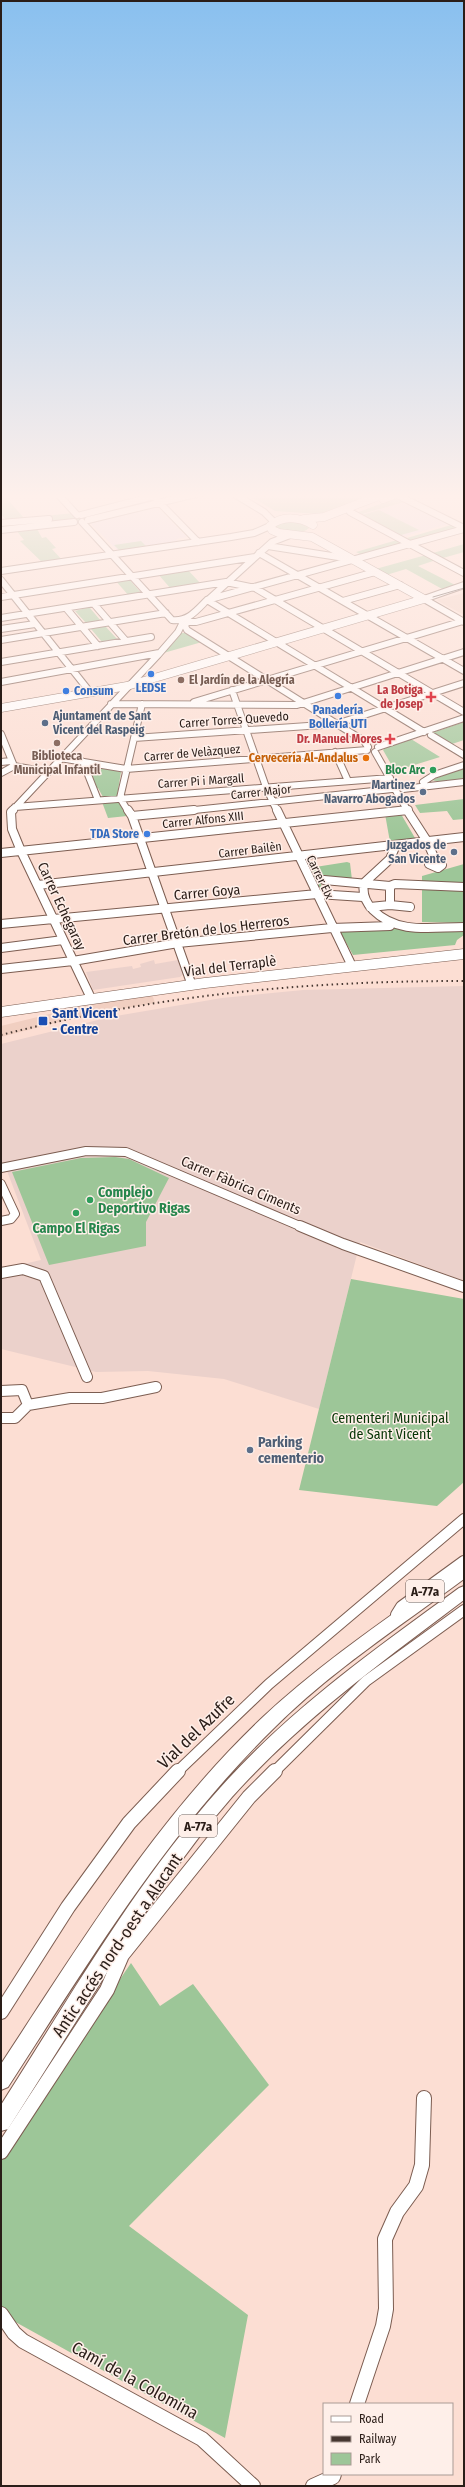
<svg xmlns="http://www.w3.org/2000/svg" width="465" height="2487" font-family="'Fira Sans Condensed',sans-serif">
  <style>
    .built { fill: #f1cfc1 }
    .industrial { fill: #ebd1cb }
    .education { fill: #ead4e2 }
    .green { fill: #9dc698 }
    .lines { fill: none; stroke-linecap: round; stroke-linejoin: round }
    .minor-far3-casing { stroke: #7c5d51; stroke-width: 8 }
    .minor-far2-casing { stroke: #7c5d51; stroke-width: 10 }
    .minor-far1-casing { stroke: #7c5d51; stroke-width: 12 }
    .minor-casing { stroke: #7c5d51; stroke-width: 16 }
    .major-far2-casing { stroke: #7c5d51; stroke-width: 9 }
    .major-far1-casing { stroke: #7c5d51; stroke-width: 11 }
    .major-casing { stroke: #7c5d51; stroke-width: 14 }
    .highway-casing { stroke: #7c5d51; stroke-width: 2 }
    .minor-far3 { stroke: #fff; stroke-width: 6 }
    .minor-far2 { stroke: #fff; stroke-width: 8 }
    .minor-far1 { stroke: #fff; stroke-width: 10 }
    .minor { stroke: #fff; stroke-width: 14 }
    .major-far2 { stroke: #fff; stroke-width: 8 }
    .major-far1 { stroke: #fff; stroke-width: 10 }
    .major { stroke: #fff; stroke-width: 12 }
    .highway { fill: #fff; fill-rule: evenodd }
    .tram { stroke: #463731; stroke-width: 1 }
    .rail { stroke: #463731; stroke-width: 2; stroke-dasharray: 1.5 3.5; stroke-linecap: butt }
    .shop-dot { fill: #3f7fe0; stroke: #feefe9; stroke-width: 1.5 }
    .education-dot { fill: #8d6e63; stroke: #feefe9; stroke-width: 1.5 }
    .health-dot { fill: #e0444e; stroke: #feefe9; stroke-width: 1.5 }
    .service-dot { fill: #5c6f8a; stroke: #feefe9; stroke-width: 1.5 }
    .food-dot { fill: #e8710a; stroke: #feefe9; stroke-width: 1.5 }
    .leisure-dot { fill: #2e9e5b; stroke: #feefe9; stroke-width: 1.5 }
    .transit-dot { fill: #1a4fb4; stroke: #feefe9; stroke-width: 1.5 }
    .labels { text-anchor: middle; stroke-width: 3; stroke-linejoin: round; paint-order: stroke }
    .far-education-label { font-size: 12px; font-weight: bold; fill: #785e54; stroke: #feefe9; text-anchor: start }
    .far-shop-label { font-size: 12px; font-weight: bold; fill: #366cbe; stroke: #feefe9 }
    .far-health-label { font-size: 12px; font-weight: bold; fill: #be3a42; stroke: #feefe9; text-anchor: end }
    .far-service-label { font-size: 12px; font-weight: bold; fill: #4e5e75; stroke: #feefe9; text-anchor: end }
    .far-street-label { font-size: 12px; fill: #2a1d18; stroke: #feefe9 }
    .far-food-label { font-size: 12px; font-weight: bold; fill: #c56008; stroke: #feefe9; text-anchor: end }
    .far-leisure-label { font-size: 12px; font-weight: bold; fill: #27864d; stroke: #feefe9; text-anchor: end }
    .shield { fill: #feefe9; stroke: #6a5c57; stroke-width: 1 }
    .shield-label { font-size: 13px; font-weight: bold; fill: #2a1d18 }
    .street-label { font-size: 14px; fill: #2a1d18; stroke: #feefe9 }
    .transit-label { font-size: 14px; font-weight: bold; fill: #164399; stroke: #feefe9; text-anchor: start }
    .leisure-label { font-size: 14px; font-weight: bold; fill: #27864d; stroke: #feefe9; text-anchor: start }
    .park-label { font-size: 14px; fill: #073405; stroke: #feefe9 }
    .service-label { font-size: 14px; font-weight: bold; fill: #4e5e75; stroke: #feefe9; text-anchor: start }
    .near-street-label { font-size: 17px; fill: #2a1d18; stroke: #feefe9 }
  </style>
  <rect width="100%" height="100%" fill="#fcded3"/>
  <!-- built -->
  <path class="built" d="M464 593V615L436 600Z
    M152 994 155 1003 90 1014 1 1037V1026L74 1008Z"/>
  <!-- industrial -->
  <path class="industrial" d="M154 960 155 964 178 960 184 974 180 977 93 990 86 972 132 966 133 969 141 967 140 964Z
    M464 986V1281L360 1242 319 1409 224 1379 148 1371 96 1372 1 1349V1269L41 1260 7 1171 1 1172V1044L110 1017 222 998 303 990Z"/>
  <!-- education -->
  <path class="education" d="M404 502 448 524 402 537 359 515Z
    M154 507H157L187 537 176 539 179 542 118 551 90 523Z"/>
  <!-- green -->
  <path class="green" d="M1 492 24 518 84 512 174 492H200L91 521 37 529 42 538 46 537 56 548 52 549 63 561 44 564 20 541 24 540 16 530 1 532V521L6 520 1 514Z
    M243 492H377L319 514 275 511Z
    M396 498 404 502 359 515 356 513Z
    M379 510 419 530 401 535 362 515Z
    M292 519 309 528C299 537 285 531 274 528L275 523Z
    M451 525 456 528 412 541 407 538Z
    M397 540 404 543 362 555 356 552Z
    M141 541 146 546 119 550 114 545Z
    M464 544V552L443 558 433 553Z
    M426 555 436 560 418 566 457 586 444 590 406 569 383 576 372 570Z
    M187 569 201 584 171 589 158 574Z
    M128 578 142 594 129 596 115 580Z
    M86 608H90L101 621 86 623 75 611Z
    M102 626 106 627 118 640 102 642 91 629Z
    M181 633H187L202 642 160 654Z
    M464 722V740L452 744 432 733Z
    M411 739 440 757 395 771 383 750 386 747Z
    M93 766 121 772 117 796 103 797 98 788H94L86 767Z
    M464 767V779L439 782 432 780Z
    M464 799V819L453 820 447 811 420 813 415 805Z
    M117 800 127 816 108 818 102 802Z
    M385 814H401L415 838 390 842Z
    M347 862 350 863 352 880 323 878 320 891 309 868Z
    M464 864V923L422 922V876Z
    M390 927 415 930H464V935L457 940 455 945 353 955 339 930Z
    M115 1157 129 1159 169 1178 146 1222V1246L49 1265 12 1172 81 1158Z
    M351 1279 464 1299V1482L437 1506 299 1490Z
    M131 1963 160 2006 193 1984 269 2085 129 2226 248 2315 225 2438 1 2314V2154Z"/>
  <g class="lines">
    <defs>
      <path id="minor-far3" d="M56 492 77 515
        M231 492 264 512 274 522
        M395 494 464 528
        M157 500 198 542
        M350 512 464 573
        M81 515 170 492
        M88 520 204 492
        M82 522 172 620C188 622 197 610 207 600L464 529
        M1 523 49 519
        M1 530 74 522
        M268 546 351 559
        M259 553 464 671
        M1 571 231 537 254 533 270 526
        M1 580 90 692
        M226 582 255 588 464 712
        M464 585 424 599 464 622
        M1 597 255 557
        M207 600 424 732
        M208 600 272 542 290 535
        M343 601 400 585
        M94 604 126 641
        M66 608 98 646
        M1 618 226 582
        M188 620 185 626 187 630 364 741 368 747
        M187 622H196L375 572
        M1 629 35 624
        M1 640 166 613
        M1 662 151 637
        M1 682 159 653
        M232 690 266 787 277 811
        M194 702 463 621
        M111 704 297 705 464 652
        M1 734 14 766 47 772
        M431 735 464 755
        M134 738 336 724 464 683
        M378 747 464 718
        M335 752 348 781
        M375 752 392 782
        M60 758 126 769 367 750
        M1 762 11 761
        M83 762 98 800
        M1 773 14 766
        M423 782 434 775 464 765
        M403 789 464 782
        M396 791 408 811
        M15 807 390 778
        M12 811 158 655 178 632 183 622
        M128 811 120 798 142 704
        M185 811 392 789
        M403 811 408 810"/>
      <path id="minor-far2" d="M13 810 11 812 12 829 21 851 89 994
        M128 810 132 816 190 980
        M277 810 350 962
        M407 810 427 841 436 862
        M132 816 194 810
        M396 845 390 859 364 883C362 894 365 902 373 910 398 935 432 927 464 927
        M1 853 408 810
        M436 862 442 865 438 868 429 864Z
        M324 880 390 886 395 884 464 887
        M38 885 464 837
        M390 886V905L410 907
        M370 907 390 905
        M1 924 317 894 363 897
        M1 948 63 940
        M1 969 73 961 178 943 332 928 390 926
        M1 1168 86 1151 126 1152 302 1227
        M1 1184 15 1214 11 1219 1 1221"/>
      <path id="minor-far1" d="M300 1226 343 1244 464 1287
        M1 1273 23 1269 44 1276 87 1377
        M1 1391 22 1390 28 1405 15 1418H1
        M28 1405 70 1398H102L156 1387
        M177 1772 269 1684 464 1519
        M274 1772 366 1681 464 1610"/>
      <path id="minor" d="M1 2012 68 1907 129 1823 178 1771
        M1 2152 107 1990 122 1955 249 1797 275 1771
        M1 2314 14 2333 23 2341 202 2439 253 2486
        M357 2404 383 2326 386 2309 385 2239 397 2212 416 2186 422 2165 424 2098
        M313 2486 333 2477 334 2474"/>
      <path id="major-far2" d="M462 492 464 493
        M383 499 400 492
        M304 519 324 517 389 492
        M313 525C300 517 282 515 270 526L272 530 279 533 312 537 424 599
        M1 708 127 686 424 599"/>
      <path id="major-far1" d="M1 1012 205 983 464 954"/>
      <path id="major" d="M397 1615 402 1607 464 1562"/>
      <path id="highway" d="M464 1565V1579C399 1627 330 1672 273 1729 166 1834 89 1962 8 2087L1 2090V2064C80 1944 157 1817 263 1717 323 1661 392 1615 459 1567Z
        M464 1586V1600C383 1661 300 1721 232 1797 182 1854 141 1918 101 1982 70 2031 39 2080 8 2129L1 2131V2105C70 1997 135 1883 220 1788 289 1710 375 1649 459 1588Z"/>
    </defs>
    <!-- minor-far3 casing -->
    <use href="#minor-far3" class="minor-far3-casing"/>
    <!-- minor-far2 casing -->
    <use href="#minor-far2" class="minor-far2-casing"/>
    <!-- minor-far1 casing -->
    <use href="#minor-far1" class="minor-far1-casing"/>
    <!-- minor casing -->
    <use href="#minor" class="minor-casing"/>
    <!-- major-far2 casing -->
    <use href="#major-far2" class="major-far2-casing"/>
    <!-- major-far1 casing -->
    <use href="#major-far1" class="major-far1-casing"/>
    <!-- major casing -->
    <use href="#major" class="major-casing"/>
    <!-- highway casing -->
    <use href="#highway" class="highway-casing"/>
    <!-- minor-far3 -->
    <use href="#minor-far3" class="minor-far3"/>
    <!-- minor-far2 -->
    <use href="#minor-far2" class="minor-far2"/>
    <!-- minor-far1 -->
    <use href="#minor-far1" class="minor-far1"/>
    <!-- minor -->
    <use href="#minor" class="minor"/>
    <!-- major-far2 -->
    <use href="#major-far2" class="major-far2"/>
    <!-- major-far1 -->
    <use href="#major-far1" class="major-far1"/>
    <!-- major -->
    <use href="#major" class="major"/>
    <!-- highway -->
    <use href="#highway" class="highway"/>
    <!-- tram -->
    <path class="tram" d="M433 597 464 588"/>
    <!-- rail -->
    <path class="rail" d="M1 1035C158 995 302 981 464 981"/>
  </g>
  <!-- sky -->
  <linearGradient id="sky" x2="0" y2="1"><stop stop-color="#89c0ef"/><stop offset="0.59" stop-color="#fef0eb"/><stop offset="1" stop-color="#fef0eb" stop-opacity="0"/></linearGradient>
  <rect width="465" height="841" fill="url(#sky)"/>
  <!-- markers -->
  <g class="shop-dot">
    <circle cx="151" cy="674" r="4"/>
    <circle cx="66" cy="691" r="4"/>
    <circle cx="338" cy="696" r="4"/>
    <circle cx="147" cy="834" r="4"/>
  </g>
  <g class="education-dot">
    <circle cx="181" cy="680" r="4"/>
    <circle cx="57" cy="743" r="4"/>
  </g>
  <g class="health-dot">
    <path d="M429 691h4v4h4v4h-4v4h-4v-4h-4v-4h4z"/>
    <path d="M388 733h4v4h4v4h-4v4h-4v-4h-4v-4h4z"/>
  </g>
  <g class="service-dot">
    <circle cx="45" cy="723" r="4"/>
    <circle cx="423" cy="792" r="4"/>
    <circle cx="454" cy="852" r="4"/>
    <circle cx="250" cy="1450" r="4"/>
  </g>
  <circle class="food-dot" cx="366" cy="758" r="4"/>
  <g class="leisure-dot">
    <circle cx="433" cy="770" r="4"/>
    <circle cx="90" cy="1200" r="4"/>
    <circle cx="76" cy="1213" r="4"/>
  </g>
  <rect class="transit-dot" x="38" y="1016" width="10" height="10" rx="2"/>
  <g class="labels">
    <!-- far-education labels -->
    <g class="far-education-label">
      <text x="189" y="684">El Jardín de la Alegría</text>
      <text x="57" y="760" text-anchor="middle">Biblioteca<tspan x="57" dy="14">Municipal Infantil</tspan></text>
    </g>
    <!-- far-shop labels -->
    <g class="far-shop-label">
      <text x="151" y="692">LEDSE</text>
      <text x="74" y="695" text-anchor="start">Consum</text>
      <text x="338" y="714">Panadería<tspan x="338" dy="14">Bollería UTI</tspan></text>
      <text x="139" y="838" text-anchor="end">TDA Store</text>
    </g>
    <!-- far-health labels -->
    <g class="far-health-label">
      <text x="423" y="694">La Botiga<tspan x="423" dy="14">de Josep</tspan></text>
      <text x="382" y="743">Dr. Manuel Mores</text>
    </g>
    <!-- far-service labels -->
    <g class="far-service-label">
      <text x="53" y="720" text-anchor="start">Ajuntament de Sant<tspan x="53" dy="14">Vicent del Raspeig</tspan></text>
      <text x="415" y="789">Martinez<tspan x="415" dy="14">Navarro Abogados</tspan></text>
      <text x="446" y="849">Juzgados de<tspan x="446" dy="14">San Vicente</tspan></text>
    </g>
    <!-- far-street labels -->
    <g class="far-street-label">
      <text transform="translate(234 720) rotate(-4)" y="4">Carrer Torres Quevedo</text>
      <text transform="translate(192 753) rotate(-5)" y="4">Carrer de Velàzquez</text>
      <text transform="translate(201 781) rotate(-4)" y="4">Carrer Pi i Margall</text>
      <text transform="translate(261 792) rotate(-6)" y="4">Carrer Major</text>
      <text transform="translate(203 820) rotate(-6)" y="4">Carrer Alfons XIII</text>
      <text transform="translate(250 850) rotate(-7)" y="4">Carrer Bailèn</text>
      <text transform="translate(320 877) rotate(64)" y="4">Carrer Elx</text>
    </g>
    <!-- far-food labels -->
    <g class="far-food-label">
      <text x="358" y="762">Cervecería Al-Andalus</text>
    </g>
    <!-- far-leisure labels -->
    <g class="far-leisure-label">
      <text x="425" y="774">Bloc Arc</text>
    </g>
    <!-- shield labels -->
    <g class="shield">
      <rect x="406" y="1580" width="38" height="22" rx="3"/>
      <rect x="179" y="1815" width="38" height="22" rx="3"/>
    </g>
    <g class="shield-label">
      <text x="425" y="1596">A-77a</text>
      <text x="198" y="1831">A-77a</text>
    </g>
    <!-- street labels -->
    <g class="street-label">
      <text transform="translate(207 892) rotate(-5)" y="5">Carrer Goya</text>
      <text transform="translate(62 906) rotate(65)" y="5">Carrer Echegaray</text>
      <text transform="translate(206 930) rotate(-7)" y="5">Carrer Bretón de los Herreros</text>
      <text transform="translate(230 966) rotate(-7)" y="5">Vial del Terraplè</text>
      <text transform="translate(241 1185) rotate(23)" y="5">Carrer Fàbrica Ciments</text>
    </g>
    <!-- transit labels -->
    <g class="transit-label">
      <text x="52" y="1018">Sant Vicent<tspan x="52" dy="16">- Centre</tspan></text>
    </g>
    <!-- leisure labels -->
    <g class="leisure-label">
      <text x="98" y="1197">Complejo<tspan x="98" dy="16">Deportivo Rigas</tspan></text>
      <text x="76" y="1233" text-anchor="middle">Campo El Rigas</text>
    </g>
    <!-- park labels -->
    <g class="park-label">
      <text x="390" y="1423">Cementeri Municipal<tspan x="390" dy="16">de Sant Vicent</tspan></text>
    </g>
    <!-- service labels -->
    <g class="service-label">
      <text x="258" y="1447">Parking<tspan x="258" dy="16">cementerio</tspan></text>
    </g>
    <!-- near-street labels -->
    <g class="near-street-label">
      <text transform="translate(196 1731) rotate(-44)" y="6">Vial del Azufre</text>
      <text transform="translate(117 1945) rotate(-56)" y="6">Antic accés nord-oest a Alacant</text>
      <text transform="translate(135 2380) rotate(29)" y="6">Camí de la Colomina</text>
    </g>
  </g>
  <!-- border -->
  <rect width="465" height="2487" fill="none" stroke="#2a1d18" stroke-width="4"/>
  <!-- legend -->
  <rect x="323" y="2403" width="130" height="72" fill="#feefe9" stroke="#a99b95"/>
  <rect x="331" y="2416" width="20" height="6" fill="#ffffff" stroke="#a99b95"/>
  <text x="359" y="2423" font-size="12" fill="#2a1d18">Road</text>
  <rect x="331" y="2436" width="20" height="6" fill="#463731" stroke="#a99b95"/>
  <text x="359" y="2443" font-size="12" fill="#2a1d18">Railway</text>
  <rect x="331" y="2453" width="20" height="12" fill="#9dc698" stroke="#a99b95"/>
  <text x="359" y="2463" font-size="12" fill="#2a1d18">Park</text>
</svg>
